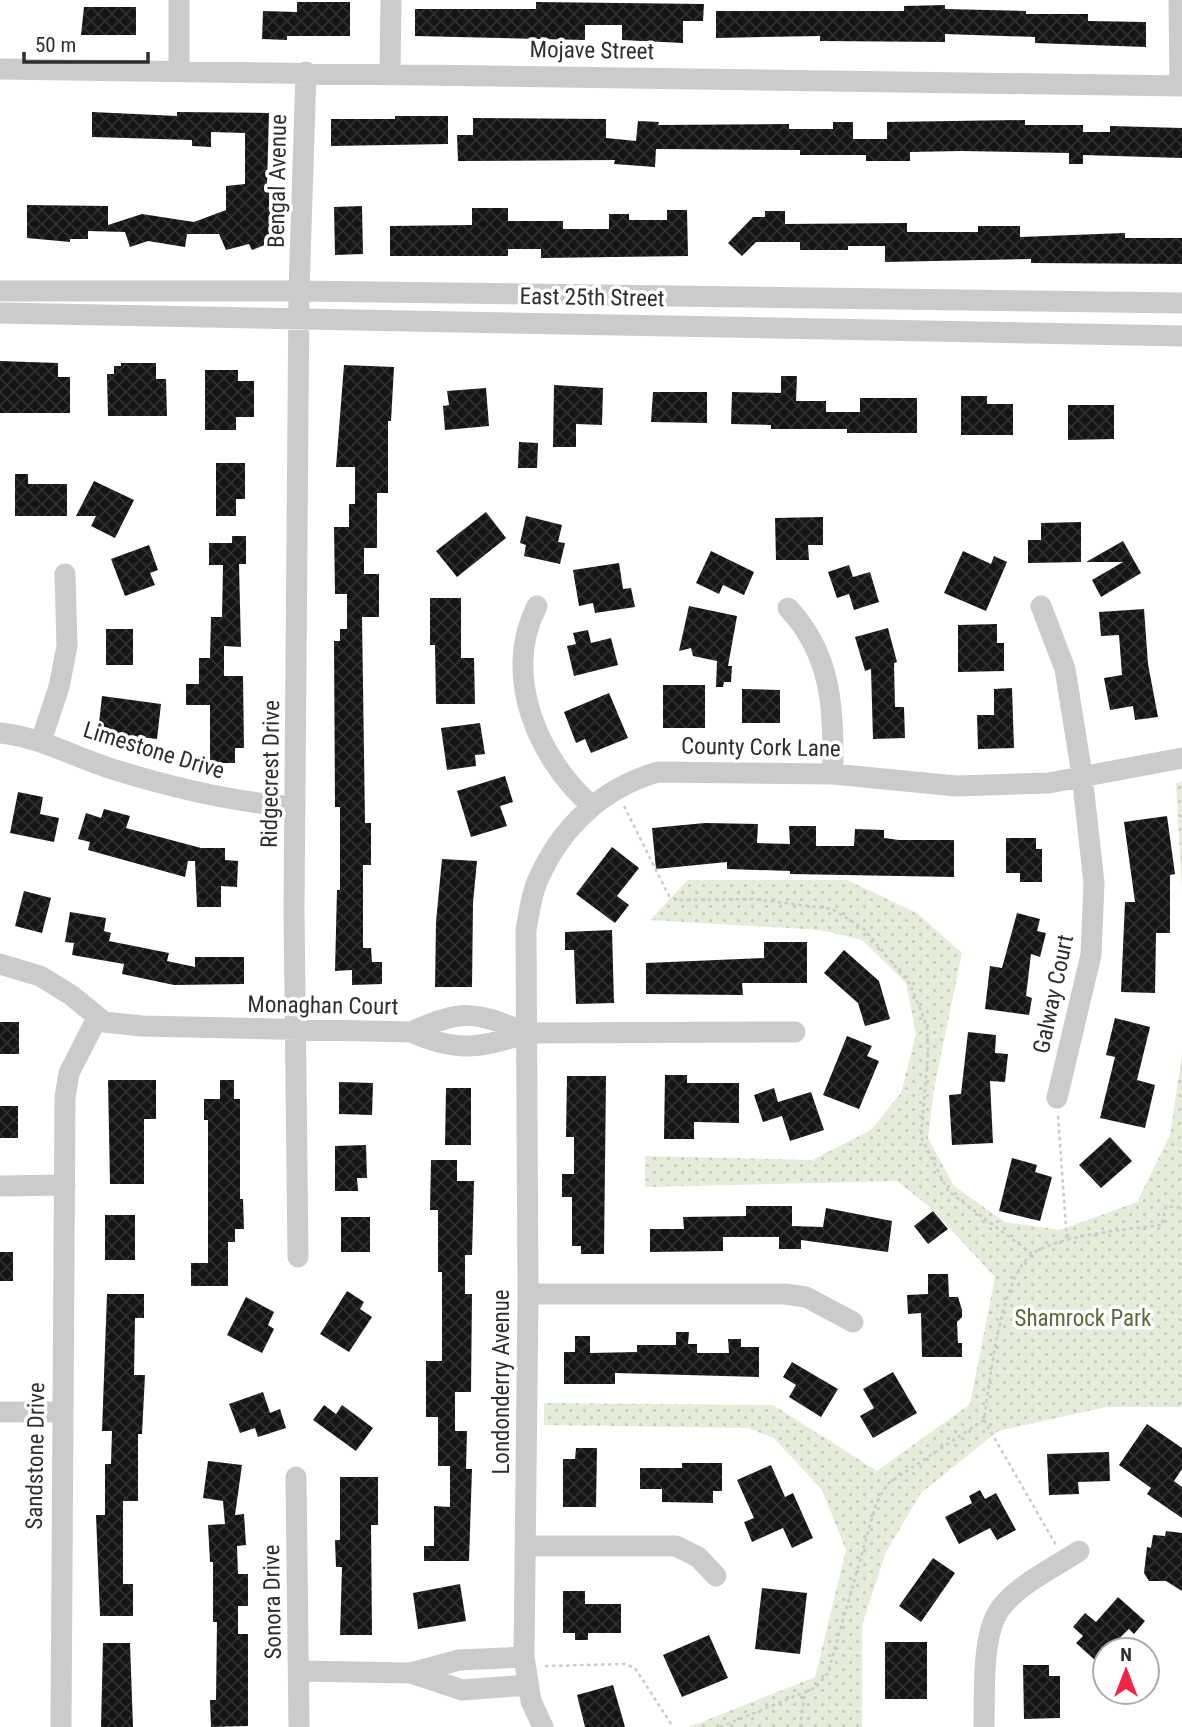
<svg xmlns="http://www.w3.org/2000/svg" width="1182" height="1727" font-family="'Roboto Condensed',sans-serif">
  <style>
    .grass { fill: url(#grass-dots) }
    .building { fill: url(#building-cross-hatch) }
    .lines { fill: none; stroke-linecap: round; stroke-linejoin: round }
    .path { stroke: #cbcbcb; stroke-width: 2.5; stroke-dasharray: 3.5 3.5; stroke-linecap: butt }
    .minor { stroke: #cbcbcb; stroke-width: 21 }
    .labels { text-anchor: middle; stroke-width: 7; stroke-linejoin: round; paint-order: stroke }
    .street-label { font-size: 23px; fill: #2e2e2e; stroke: #fff }
    .park-label { font-size: 23px; fill: #566c38; stroke: #fff }
  </style>
  <defs>
    <pattern id="grass-dots" width="8" height="8" patternUnits="userSpaceOnUse" patternTransform="scale(1.75)"><rect width="8" height="8" fill="#e6ecda"/><path d="M2 2h.1M6 6h.1" fill="none" stroke="#c6cbbb" stroke-width="1.8" stroke-linecap="round"/></pattern>
    <pattern id="building-cross-hatch" width="8" height="8" patternUnits="userSpaceOnUse" patternTransform="scale(1.75)"><rect width="8" height="8" fill="#151515"/><path d="M0 0l8 8M0 8l8-8" fill="none" stroke="#2f2f2f"/></pattern>
  </defs>
  <rect width="100%" height="100%" fill="#fff"/>
  <!-- grass -->
  <path class="grass" d="M1182 781V892L1176 784Z
    M688 880H847L917 913 962 953 934 1089 928 1138 954 1186 1005 1222 1060 1230 1137 1202 1170 1135 1182 1055V1407H1106L998 1431 921 1493 886 1552 862 1625V1727H689L815 1677 846 1550 822 1490 774 1438 748 1428 544 1425V1403L773 1405 877 1471 970 1404 995 1277 932 1209 897 1181 645 1187V1156L812 1160 871 1130 901 1093 916 1034 906 983 862 940 821 930 650 920Z"/>
  <!-- building -->
  <path class="building" d="M297 2H350V36H287V40L262 39 263 11 297 12Z
    M536 2 704 4 703 21H683V43L622 40V25H585V40L415 36V9H536Z
    M945 5V9L1026 11V14H1088V21L1146 22V47L1035 43V37L945 34V42L820 41V36L716 38V11H904V6Z
    M84 7H136V35H81Z
    M92 112 177 116V112L269 113 267 185H270L269 202H272V242L252 250 249 244 226 250 219 234H187L185 247 148 241 130 247 125 232 88 231V239H70V242L27 238V205L108 206V225L142 214 194 222 226 210V186L245 184V133L211 132V147L192 146V140L92 137Z
    M395 116H448V144L331 146V119H395Z
    M473 118 606 119V138L636 141 638 121 659 122 658 125 789 124V129H833V122H853V139H887V122L1025 120V125H1083V132H1110V126L1182 128V158L1083 155V164H1069V153L961 151 910 152V161H866V155H800V150L656 149 655 167 614 164 615 160 458 161 457 135H473Z
    M362 206 363 254 335 255 334 207Z
    M472 208H508V221H563V229H609V214H629V220H667V210H687L688 256 541 258V249H508V256H390V226L472 225Z
    M765 211H785V224L907 223V232H978V226H1020V237L1125 233V238H1182V264L1031 263V259L885 262V246H848V250H800V242H756L742 256 728 243 753 217H765Z
    M0 361 58 363V377H70V413H0Z
    M121 363H156V379H166L167 416H108L107 374H114V366H121Z
    M344 365 394 367 391 421H388V493H377V548H364V574H379V617H362L365 823H371V865H363V948H371L372 962H382V984L352 985V970L335 971 337 890H340V807H335L334 641H340V629H347V594H335L334 527H349V504H355V467H336Z
    M205 370H238V381H254V417H236V430H205Z
    M781 376H797L796 401H826V412H860V398H917V433H847V429H771V425L731 424 732 392 781 393Z
    M554 385 603 388 602 425 576 424V447H553Z
    M486 388 489 426 445 430 443 406 449 405 447 391Z
    M653 392H707V423L651 422Z
    M961 396H987V404H1013V435H961Z
    M1068 405H1114V439L1068 440Z
    M519 442 538 443 537 468H518Z
    M216 463H245V499H236V516H216Z
    M15 474H28V484H67V516H15Z
    M94 481 134 500 115 538 91 526 96 516H76Z
    M486 512 506 538 457 577 436 551Z
    M526 516 562 525 558 542 565 543 560 564 524 556 526 545 520 543Z
    M823 517V545H808L809 560H776L775 518Z
    M1081 522V562L1028 563V540H1041V523Z
    M232 536H246V564H239L241 647 224 646V676H243L244 748H235V763H210V705H186V684H199V658H210L211 617H222L223 565H209V543H232Z
    M1123 541 1141 573 1101 597 1092 580 1123 562H1086Z
    M149 545 158 570 150 573 155 585 125 596 111 559Z
    M711 551 754 572 744 595 723 585 719 594 696 583Z
    M963 551 991 564 994 556 1007 562 986 611 944 593Z
    M619 563 623 589 631 588 635 607 595 613 593 603 579 606 573 570Z
    M849 565 853 577 870 572 879 602 854 610 849 594 837 598 828 572Z
    M430 598H461V658H474L475 704H436L435 645H430Z
    M689 606 737 616 728 666H732L731 682H724L723 687H716L717 661 693 656 691 648 679 651Z
    M1144 609 1148 664 1158 717 1135 720 1133 706 1110 710 1104 678 1122 675 1119 635 1101 636 1099 612Z
    M997 624V643H1004V671L958 672V625Z
    M888 628 897 662 894 663 895 707H904L905 738 873 739 871 669 865 671 855 637Z
    M106 629H133V665H106Z
    M588 630 591 643 611 638 618 665 574 676 567 646 576 644 573 633Z
    M663 685H705V728H663Z
    M1012 688 1014 748 978 749 977 715H994V689Z
    M742 689 780 690V723H742Z
    M609 693 628 738 591 753 585 739 576 743 564 712Z
    M102 696 161 704 157 739 98 732Z
    M480 723 485 754 475 755 476 766 447 770 441 728Z
    M505 776 513 802 500 806 507 826 471 837 457 791Z
    M18 792 43 797 40 814 59 818 54 842 10 833Z
    M104 809 130 816 126 828 201 848H225V860L238 861 237 887 221 886V907H197L195 861H188L185 877 88 850 90 842 78 839 86 813 101 818Z
    M1167 816 1175 874 1170 875V933H1156L1155 993 1121 992 1125 902H1135L1124 822Z
    M705 823 758 824 757 843 790 844 789 826H816V846H854L855 829 884 830V838L899 840H954V877L790 874V871L727 869V862L656 869 652 828Z
    M1006 838H1036V849H1042V882H1020V873H1006Z
    M612 847 639 868 617 896 629 905 615 923 576 894Z
    M442 859 477 861 473 903 472 987H435L436 922Z
    M24 891 51 898 42 933 15 926Z
    M70 912 106 918 104 931 111 933 109 941 169 953 167 961 195 967V957H244V984L174 985 122 974 124 964 72 955 74 943 65 942Z
    M1017 913 1040 919 1037 931 1046 933 1040 957 1031 954 1026 996 1032 998 1029 1015 985 1009 990 966 1002 968Z
    M612 930 614 1003 576 1004 574 950H565V932Z
    M764 942H807V983H742L743 995 646 994V963L764 958Z
    M844 950 879 981 890 1019 865 1026 858 1003 824 973Z
    M1115 1018 1150 1027 1137 1080 1155 1085 1145 1128 1100 1118 1115 1057 1106 1055Z
    M0 1022H19V1054H0Z
    M968 1032 996 1035 995 1053 1008 1054 1005 1082 990 1081 993 1143 952 1145 949 1095 961 1094Z
    M847 1036 872 1046 867 1056 879 1061 859 1109 823 1095Z
    M665 1075H687V1083H739V1123L694 1122V1139H664Z
    M567 1076H606L604 1254H581V1246H572V1197H562V1174H574V1137H566Z
    M108 1080H156V1119H144V1184H110Z
    M220 1080H234V1099H240V1199H243L244 1229H235V1242H228V1286H191V1263H208V1120H204V1099H220Z
    M339 1082 373 1083 372 1115 339 1114Z
    M446 1088H471V1145H445Z
    M774 1088 778 1102 811 1092 824 1130 790 1141 782 1116 763 1122 754 1095Z
    M0 1106H18V1138H0Z
    M1110 1137 1132 1161 1101 1188 1079 1165Z
    M366 1145 367 1178H357L358 1191H335V1146Z
    M1012 1158 1037 1165 1035 1172 1052 1177 1040 1221 999 1211Z
    M431 1160H457V1181H474L472 1255H465V1294H472L471 1392H455V1431H467L466 1469H472L469 1561H424V1546H434V1506L450 1507V1466H438V1417H426V1361H442V1272H438V1210H430Z
    M746 1206H792V1226L823 1227 826 1208 892 1221 888 1252 801 1240V1249H779V1237H723V1251L650 1252V1229H684L683 1217 746 1216Z
    M933 1211 948 1229 928 1244 914 1226Z
    M105 1215H135V1260H105Z
    M341 1217H370V1252H341Z
    M0 1252H13V1281H0Z
    M928 1274H948L949 1297H958L962 1310V1317L957 1322 958 1343H962V1357H922L921 1313 908 1314 907 1295 928 1294Z
    M347 1291 364 1302 360 1309 372 1317 349 1352 320 1334Z
    M107 1294H144V1318H135L134 1375H145L142 1434H138V1501H123V1584H133V1616H100L96 1515H105V1464H111L112 1431H102Z
    M246 1297 274 1312 268 1325 274 1329 262 1353 227 1335Z
    M676 1332H689L688 1344H697V1353H729L728 1339H741V1347H759V1377L615 1373V1384H564V1352H575V1336H590V1353L637 1352V1345H676Z
    M792 1362 838 1389 821 1417 789 1397 796 1385 783 1377Z
    M893 1372 917 1413 873 1438 860 1416 874 1408 863 1389Z
    M263 1392 270 1413 280 1409 286 1428 258 1437 255 1428 240 1433 229 1404Z
    M324 1405 336 1414 342 1405 373 1428 356 1451 313 1420Z
    M1147 1424 1182 1448V1469L1174 1481 1182 1487V1518L1147 1494 1151 1488 1119 1465Z
    M576 1448H597L596 1507H563V1459H575Z
    M1109 1452 1110 1481 1078 1482 1079 1494 1049 1495 1047 1454Z
    M208 1461 242 1465 235 1515 244 1514 246 1545 237 1546 238 1574H248V1606H238V1634H248V1726L211 1727 210 1700H216L217 1622H213V1562H210L208 1525 225 1524 223 1501 203 1498Z
    M682 1463H722V1491H713V1503L662 1502V1489H640V1468H682Z
    M771 1465 785 1497 793 1493 813 1538 792 1548 783 1528 752 1542 744 1522 754 1518 737 1480Z
    M340 1477H378V1525H371L372 1635H340L342 1567H336L335 1540H340Z
    M980 1490 985 1499 996 1493 1016 1530 997 1540 990 1528 959 1544 945 1517 972 1503 969 1496Z
    M1166 1531 1182 1533V1591L1166 1581H1149L1144 1573 1147 1547 1151 1548 1153 1535 1165 1536Z
    M933 1558 955 1573 921 1622 899 1606Z
    M460 1584 466 1621 418 1629 413 1593Z
    M762 1588 807 1593 800 1654 755 1649Z
    M563 1591H585V1604H621V1633H588V1640H575V1633H563Z
    M1118 1597 1145 1621 1134 1634 1129 1629 1096 1661 1076 1643 1083 1636 1073 1627 1085 1613 1096 1622Z
    M709 1635 728 1678 682 1697 663 1655Z
    M885 1642H927V1699H885Z
    M103 1643H130L133 1727H101Z
    M1023 1665H1049V1676H1060V1718L1024 1719Z
    M613 1685 625 1727H585L577 1695Z"/>
  <g class="lines">
    <!-- path -->
    <path class="path" d="M624 806 669 896 679 900 754 899 832 909 864 929 910 984 927 1026 928 1054 921 1137 948 1191 1032 1254
      M1058 1116 1067 1241
      M984 1420 1056 1545
      M545 1666 625 1664 635 1668 673 1727
      M720 1727 815 1688 828 1673 876 1504 887 1484 984 1420C990 1380 1000 1282 1030 1256 1054 1235 1130 1229 1162 1225L1166 1206 1182 1208
      M800 1727 805 1692"/>
    <!-- minor -->
    <path class="minor" d="M1179 0 1180 86
      M0 69 1182 86
      M179 70V0
      M390 72 391 0
      M0 291H299L1182 303
      M0 313 1182 336
      M537 606C502 674 537 758 591 805
      M1041 606 1065 669 1082 775 1094 883 1091 955 1057 1098
      M788 608C834 657 833 711 833 774
      M0 733C40 737 74 757 112 769 173 788 232 802 295 807
      M41 741 59 687 67 646 65 574
      M0 964 40 976 71 995 104 1022 142 1026 411 1032C463 1009 475 1011 526 1033L795 1032
      M411 1032C455 1052 481 1049 526 1033
      M0 1186 65 1185
      M298 1257 294 909 299 291 306 72
      M528 1294H785L806 1297 853 1322
      M0 1412H62
      M296 1477 299 1727
      M526 1546H676L698 1557 716 1576
      M299 1671 411 1673 459 1660 524 1657
      M411 1673 462 1690 528 1685
      M61 1727 65 1098 69 1073 97 1018
      M543 1727 531 1701 524 1657 528 1294 526 930C529 914 531 896 537 882 560 828 602 788 658 772L833 774 956 786 1049 783 1182 758
      M984 1727C985 1695 981 1635 1000 1609 1018 1584 1054 1568 1079 1551"/>
  </g>
  <g class="labels">
    <!-- street labels -->
    <g class="street-label">
      <text transform="translate(592 50) rotate(1)" y="8">Mojave Street</text>
      <text transform="translate(277 181) rotate(-89)" y="8">Bengal Avenue</text>
      <text transform="translate(592 297) rotate(1)" y="8">East 25th Street</text>
      <text transform="translate(761 747) rotate(1)" y="8">County Cork Lane</text>
      <text transform="translate(154 750) rotate(17)" y="8">Limestone Drive</text>
      <text transform="translate(270 774) rotate(-89)" y="8">Ridgecrest Drive</text>
      <text transform="translate(1053 994) rotate(-78)" y="8">Galway Court</text>
      <text transform="translate(323 1005) rotate(1)" y="8">Monaghan Court</text>
      <text transform="translate(501 1382) rotate(-90)" y="8">Londonderry Avenue</text>
      <text transform="translate(35 1456) rotate(-89)" y="8">Sandstone Drive</text>
      <text transform="translate(272 1602) rotate(-91)" y="8">Sonora Drive</text>
    </g>
    <!-- park labels -->
    <g class="park-label">
      <text x="1083" y="1326">Shamrock Park</text>
    </g>
  </g>
  <!-- north arrow -->
  <g transform="translate(1126 1671)"><circle r="33" fill="#ffffff" stroke="#ababab" stroke-width="2"/>
  <path d="M0-5L12 26L0 18L-12 26Z" fill="#f12448"/>
  <text y="-10" font-size="19" font-weight="bold" text-anchor="middle" fill="#2e2e2e">N</text>
  </g>
  <!-- scale -->
  <path d="M24 52v10h124v-10" fill="none" stroke="#2e2e2e" stroke-width="3.5"/>
  <text x="35" y="52" font-size="21" fill="#2e2e2e" stroke="#ffffff" stroke-width="5" paint-order="stroke">50 m</text>
</svg>
